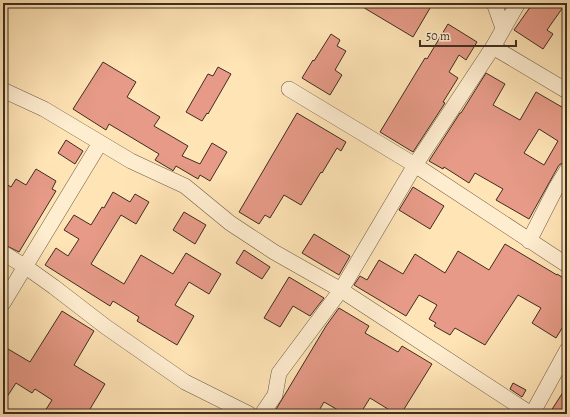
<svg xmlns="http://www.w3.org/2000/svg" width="570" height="417" font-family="Alegreya,serif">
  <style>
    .building { fill: #e69a87; stroke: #3d2e21; fill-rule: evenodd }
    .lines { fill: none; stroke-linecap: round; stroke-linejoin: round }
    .street-casing { stroke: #6e5c46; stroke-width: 16 }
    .street { stroke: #ffedd0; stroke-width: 15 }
  </style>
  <rect width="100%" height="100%" fill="#ffe4b6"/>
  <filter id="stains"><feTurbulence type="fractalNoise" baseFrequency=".005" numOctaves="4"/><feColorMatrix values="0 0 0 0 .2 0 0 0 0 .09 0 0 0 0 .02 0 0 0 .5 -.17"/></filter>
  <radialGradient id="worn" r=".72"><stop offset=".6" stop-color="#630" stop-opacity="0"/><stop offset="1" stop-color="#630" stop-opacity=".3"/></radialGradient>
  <!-- building -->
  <path class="building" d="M356 3H433L413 37Z
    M533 3H566L547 30 553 34 543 49 514 30Z
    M448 24 477 42 466 60 459 55 449 72 458 78 443 102 445 103 413 152 380 132 425 58 427 59Z
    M331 34 340 40 337 46 346 51 335 70 342 75 330 95 302 78 313 60 314 61Z
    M103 62 136 82 127 97 160 117 154 126 188 146 182 156 200 164 212 143 227 152 210 181 200 175 198 179 176 166 173 171 172 170 155 160 159 154 109 124 106 130 73 109Z
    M218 67 231 74 208 114 207 113 202 121 186 112 208 74 213 76Z
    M486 73 505 84 493 105 520 120 536 92 567 110V157L564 162 559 165 529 219 496 200 503 189 475 173 469 183 444 167 443 169 429 161 460 113H461ZM539 129 558 141 544 165 524 153Z
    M297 113 346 142 341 151 337 148 322 173 321 172 301 205 284 195 270 218 265 215 259 224 239 212Z
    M66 140 83 151 75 164 58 153Z
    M36 169 56 181 52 189 56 191 19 252 3 244V182L11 187 16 179 26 185Z
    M413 187 444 206 430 229 399 210Z
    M113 192 130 202 135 194 149 202 136 224 121 215 91 264 124 284 141 255 173 274 186 253 221 274 209 294 189 282 175 305 194 316 177 345 137 321 139 317 113 301 110 306 45 265 56 248 68 256 79 239 64 230 74 215 91 225 102 207 104 208Z
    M184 212 206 225 195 244 173 230Z
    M314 234 350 256 339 275 302 253Z
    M505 244 557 275V274L567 280V320L556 338 532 323 541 308 518 295 485 345 455 328 450 335 434 326 436 323 429 319 437 305 419 295 406 316 354 285 360 276 367 280 379 260 403 274 415 254 445 273 458 251 489 270Z
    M244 250 270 267 262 279 236 263Z
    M289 277 324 298 310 316 293 306 280 327 264 318Z
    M339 308 369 326 365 333 398 352 402 346 432 364 401 414H396L370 398 360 414H345L324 402 317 414H281L275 411 326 326Z
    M62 311 94 331 74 365 105 384 87 414H43L52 400 35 389 32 393 16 383 3 403V346L30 362Z
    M513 383 526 390 522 397 510 389Z
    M567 386V414H549Z"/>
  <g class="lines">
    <defs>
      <path id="street" d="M494 3 503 28
        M493 47 567 91
        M289 89 415 165 567 265
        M3 90 44 109 131 161 185 186 230 223 274 252 341 290 531 414
        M529 241 556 188 567 170
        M3 253 26 267 54 287 106 327 185 382 249 414
        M3 303 100 143
        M262 414 275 395 279 373 341 290 415 165 493 47 518 3
        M532 414 567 350"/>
    </defs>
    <!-- street casing -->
    <use href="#street" class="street-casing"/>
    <!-- street -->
    <use href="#street" class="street"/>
  </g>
  <!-- margin -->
  <rect width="570" height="417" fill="none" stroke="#ffe4b6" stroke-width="16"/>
  <rect x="4" y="4" width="562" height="409" fill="none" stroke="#3d2e21" stroke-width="2"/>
  <rect x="8" y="8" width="554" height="401" fill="none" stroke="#3d2e21"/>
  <!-- scale -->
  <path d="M420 40v6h96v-6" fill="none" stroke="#3d2e21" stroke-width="2"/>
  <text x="426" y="40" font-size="12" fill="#3d2e21" stroke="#ffedd0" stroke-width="3" paint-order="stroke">50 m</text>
  <rect width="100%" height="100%" filter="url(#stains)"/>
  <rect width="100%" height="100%" fill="url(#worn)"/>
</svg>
